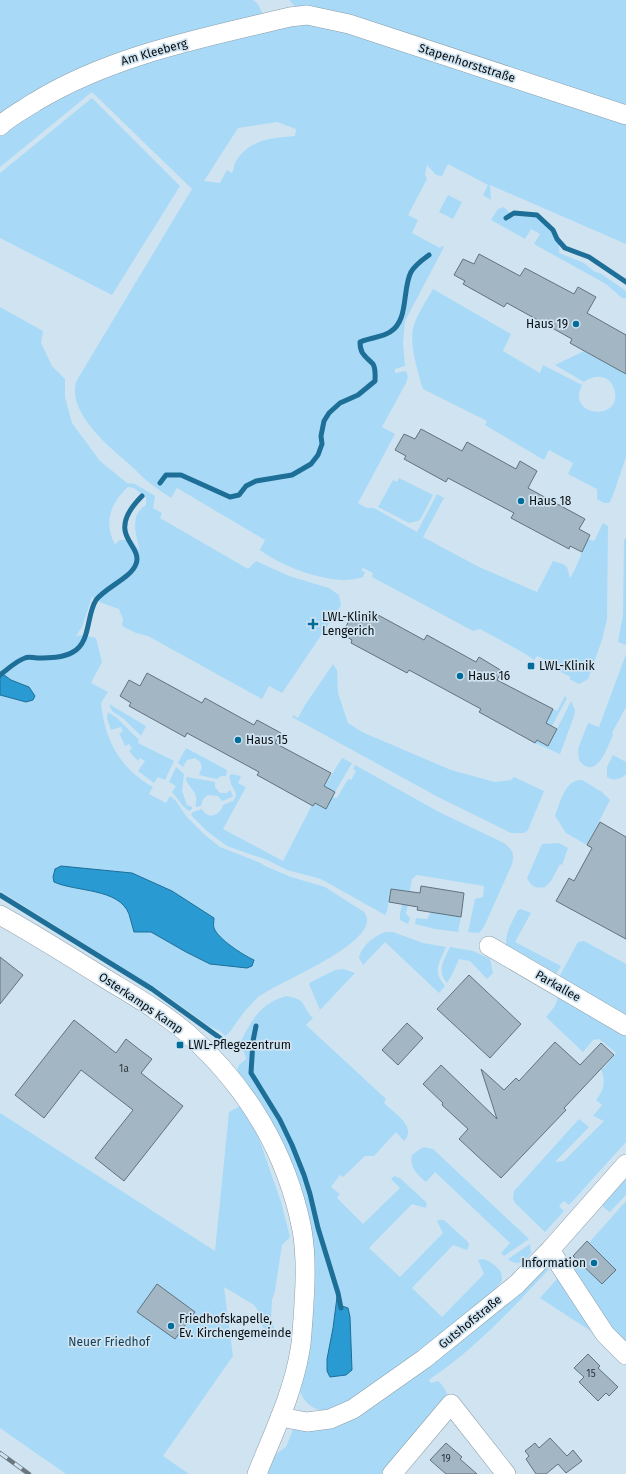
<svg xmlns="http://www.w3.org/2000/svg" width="626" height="1474" font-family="'Fira Sans',sans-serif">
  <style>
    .green { fill: #a8daf8; fill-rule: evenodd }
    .water { fill: #299ad2; stroke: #1e6f98 }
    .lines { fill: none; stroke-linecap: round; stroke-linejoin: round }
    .stream { stroke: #1e6f98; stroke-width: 5 }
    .building { fill: #a3b6c3; stroke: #61727e }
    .street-casing { stroke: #8a9da9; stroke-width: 20 }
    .street { stroke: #fff; stroke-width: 19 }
    .rail-casing { stroke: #6b777f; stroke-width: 4.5 }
    .rail { stroke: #d0e3f0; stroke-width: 3; stroke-dasharray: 9; stroke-linecap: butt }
    .poi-dot { fill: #026d9a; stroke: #d0e3f0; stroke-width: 1.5 }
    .labels { text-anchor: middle; stroke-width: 3.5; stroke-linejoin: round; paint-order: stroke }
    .number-label { font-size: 10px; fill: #2d363d }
    .street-label { font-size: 12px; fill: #060c10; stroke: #d0e3f0 }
    .poi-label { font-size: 12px; fill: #060c10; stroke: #d0e3f0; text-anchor: start }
    .park-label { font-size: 12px; fill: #113e55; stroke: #d0e3f0 }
  </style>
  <rect width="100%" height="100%" fill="#d0e3f0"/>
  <!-- green -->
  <path class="green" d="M0 0H253L258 4 263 15 302 21 295 6 289 0H626V244L490 185 491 200 483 195 488 185 448 164 442 176 436 175 427 165 425 175 427 179 408 215 418 220 412 233 440 248 442 246 444 247 405 321 403 342 405 366 395 369V373L406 371 408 377 406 383 382 427 395 434 358 503 367 508H374L417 532 437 494 444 498 423 537 479 567 537 592 553 561 563 564 567 567 570 578C578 566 581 552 588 539L594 541 603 523 608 526 607 619 602 640 588 679 579 684 569 679 571 677 544 664 546 660 537 656 534 660 524 653 480 629 473 631 372 577 373 573 363 568 361 570 365 572 363 577C357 579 350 580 344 580 319 580 279 565 260 550L265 540 177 488 171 498C164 493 157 489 151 484 143 478 136 470 128 463 108 446 65 410 77 380L192 189 92 92 0 167ZM277 122 296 129 295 136C271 138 250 139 236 161 234 164 234 169 232 173L227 170 220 183 204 181 238 128Z
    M92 98 180 186 112 295 0 238V173Z
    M448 195 462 202 453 219 439 212Z
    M504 207 513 217C532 204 563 234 559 253L584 263 595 272 600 273 626 291V298H622L606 284 534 244 540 234 531 229 525 239 491 220 498 209Z
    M433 289 511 334 503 351 540 373 543 365 582 385C565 418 625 422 614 389 610 374 594 374 584 382L555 365 584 351 626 374V457L612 498 609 503H604L597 499V489L568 474 573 463 549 450 544 460 485 425 487 421 423 389C418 372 408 342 414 325 418 313 426 301 433 289Z
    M0 307 43 331 41 343 52 366 65 379V397L72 423 100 461 127 483 135 484 155 496 153 508 162 513 160 518 248 569 256 561 289 576 329 588 339 595 341 606 282 693 269 686 262 699 148 636 136 633 122 626 123 619 119 609 102 603 92 597 82 627 76 636 83 635 96 638 102 662 91 683 108 692 101 703C104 730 112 753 132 772 139 778 145 783 153 787L149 794 166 803 170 796 176 801 186 816 205 835 220 847 261 863 265 866 291 877 325 887 364 912C387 941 272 984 257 998 250 1005 242 1014 237 1022 233 1027 231 1032 225 1036L220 1031 209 1026 163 993 0 891ZM128 487 134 488 146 498V505C129 515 136 535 140 551L132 540H120L115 544C103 524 111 502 128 487Z
    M399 478 433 495 421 518 418 521 409 523 378 507 393 480 397 482Z
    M626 538V645L618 642 623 615 624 540Z
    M626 654V707L612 733 613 735C607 748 596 782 579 760L578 749 588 723 599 727Z
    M333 664 337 670 338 693 348 723 362 732 451 770 495 782 511 780 514 777 544 791 528 830 524 833H511L438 797 292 717 293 715 298 718 305 705Z
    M565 696 567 698 552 726 545 724 553 709 557 711Z
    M571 701 575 710 574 716 560 754 535 743 537 739 557 729Z
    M109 704 146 726 141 736 124 719 112 711Z
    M108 712 117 718 139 740 138 743 174 761 165 780 158 777 154 783 138 771 145 761 140 758 138 761 129 751 132 749 129 744 125 746 119 733 123 732 121 727 111 730 107 718Z
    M186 748 227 770 226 776H221L217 779 199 775 202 767 200 762 195 758 187 760 183 767 178 763Z
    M613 755 626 762V774C621 780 613 781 607 777V767Z
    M342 758 352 763 335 792 324 787Z
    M355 765 439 812 504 843C512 849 515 854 512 864L484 927 479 933 468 932 475 899 483 897 484 886 417 875 412 879 406 914 410 918 408 924 400 920C399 912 404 900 406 892L391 889 387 911 385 915 321 879 287 870 267 860 227 846 208 832 191 815 193 812 202 809C208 820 220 816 223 805L233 801 236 796C236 791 234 790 232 786 230 783 231 781 229 778L231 774 241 776 238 783 246 787 223 829 283 861 312 805 313 806 315 802 332 797 337 798 348 779 351 780 356 771 353 769Z
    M176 767 184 774 182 791 187 805 192 807V809L189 811C184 809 176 796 172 792L176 786 169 782Z
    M187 777 215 782V787L220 793H227L230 790 233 796 232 797 222 801 218 796 208 795 203 799 201 806 196 807C195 803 197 801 196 797 194 789 188 786 186 779Z
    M582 780 602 792 610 800 587 845 566 833 555 816C560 803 565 779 582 780Z
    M559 843 568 848 562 865 560 864 551 881 545 887C535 889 531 886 527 878L542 844Z
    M521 909 531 913 515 942 561 966 555 976 507 949C503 935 512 923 518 910Z
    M431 912 461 917 458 932 435 929 415 924 416 918 427 919Z
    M386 932H393L423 943 446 947C439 964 432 970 445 986L439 993 385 942 363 965 359 958C361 946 375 935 386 932Z
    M584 941 626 964V1016L558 979 578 942Z
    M450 947 473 951 490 959 493 973 487 979 470 961 459 959 453 973 447 983C436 970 444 961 450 947Z
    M343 969 355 973 320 1010 309 984 311 982 335 970Z
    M286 996C309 1000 300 1005 313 1018L306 1025 386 1099 384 1103C393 1112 418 1127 404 1141L396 1132 374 1156H365L343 1177 340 1175 331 1187 340 1194 337 1198 363 1224 400 1188 391 1179 394 1176 400 1178 427 1203 426 1208 412 1204 369 1248 400 1277 443 1233 437 1221 438 1220H444L468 1242 469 1245 467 1250 453 1245 412 1288 442 1317 484 1274 478 1260C485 1257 496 1265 500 1271 502 1274 502 1278 502 1281L488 1297 445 1334 344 1404C325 1414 310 1413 300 1392L312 1321 315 1293 313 1252 280 1138 262 1104 237 1070 239 1065 246 1059 241 1041C253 1018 260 1004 286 996Z
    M558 997 626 1034V1142L569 1205 564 1201 559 1206 564 1211 545 1232 515 1203 513 1199 514 1191 579 1119 589 1127 555 1162 564 1161 604 1121 593 1116 602 1105 596 1100C604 1090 606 1081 601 1069L604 1068 616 1053 599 1039 593 1040 583 1052 546 1017 555 1006Z
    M240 1106 258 1136 281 1202 290 1237 282 1245 275 1291 272 1300 271 1321 276 1332 264 1336 261 1315 254 1305 224 1287 233 1356 163 1456 189 1474H66L0 1428V1113L215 1251 229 1112Z
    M424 1147 433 1149 529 1239 504 1256 501 1253 510 1243 435 1172 426 1182C417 1174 409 1168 412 1155L420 1149Z
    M626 1177V1195L610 1212 603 1207V1203Z
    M626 1201V1354L540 1298Z
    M530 1244 531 1253C525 1262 517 1267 508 1259Z
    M546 1267 549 1269C512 1309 475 1349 429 1380L431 1383 438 1381C443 1385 446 1391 449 1398L389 1474H265L271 1459 276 1454 286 1447 294 1427 350 1416Z"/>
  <!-- water -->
  <path class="water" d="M0 672 11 680 29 687 35 696 33 700 26 702 0 695Z
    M61 866 132 873 172 891 214 918C214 921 213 925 214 928 218 939 243 955 254 960L252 966 247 968 210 964 186 952 151 932H134C132 926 131 920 129 914 119 888 76 892 54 882L53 877 55 869Z
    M337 1297 342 1306 348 1308 350 1317 352 1370 346 1375 330 1377 327 1371V1359L333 1328Z"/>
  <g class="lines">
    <!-- stream -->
    <path class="stream" d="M506 218 514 213 537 215 553 230 557 239 565 248 589 257 626 282
      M160 483 166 475H181L230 497 239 495 246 486 256 481 292 475 311 464 318 455 322 444 321 436 324 421 329 413 340 403 358 395 375 381C375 375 376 369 373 364 365 356 360 354 360 342 369 338 383 337 390 332 409 321 402 289 411 272 415 265 422 260 429 255
      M0 675C8 669 16 661 25 658 29 656 33 658 37 658 49 658 63 658 73 652 91 642 86 616 96 600 106 587 131 578 136 564 141 552 126 542 125 530 123 517 133 505 142 496
      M0 895 152 989 220 1038
      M256 1026 253 1041 251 1073 280 1120 292 1145 304 1175 310 1194 318 1228 338 1293 341 1308"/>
  </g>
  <!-- building -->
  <path class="building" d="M479 254 520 276 525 268 574 294 578 287 596 297 587 313 626 335V374L570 343 572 339 507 303 504 307 463 284 465 281 454 275 463 259 474 264Z
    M421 429 462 451 467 442 516 469 520 461 537 471 528 488 585 519 579 529 590 535 582 552 570 546 569 549 511 518 514 513 448 478 446 482 404 459 406 456 395 450 404 434 415 439Z
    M369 610 424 640 427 635 476 662 479 657 502 671 497 680 553 709 546 723 557 729 548 746 537 740 535 743 479 712 481 709 409 670 407 673 351 643 352 640 342 634 351 617 362 623Z
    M147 673 202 703 205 698 254 725 257 720 281 733 275 743 331 773 324 786 335 792 326 809 315 803 313 806 257 775 259 772 187 733 185 737 129 706 131 703 120 696 129 680 140 686Z
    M600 822 626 837V939L556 901 569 878 574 881 592 848 587 845Z
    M421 886 464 893 461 917 417 910 418 907 389 902 391 889 420 893Z
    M0 957 23 975 0 1004Z
    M469 975 521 1024 490 1058 437 1009Z
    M74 1020 116 1053 126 1039 140 1050 152 1059 141 1073 183 1106 124 1181 95 1158 133 1110 81 1070 44 1118 15 1095Z
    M407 1023 423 1038 398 1065 382 1050Z
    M555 1042 580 1065 601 1043 614 1055 564 1108 566 1110 501 1178 459 1139 468 1129 442 1105 443 1103 423 1084 441 1065 497 1119 481 1069 504 1090 516 1078 519 1081Z
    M587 1241 616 1270 602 1284 573 1256Z
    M157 1284 195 1312 175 1339 137 1312Z
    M588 1354 600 1366 598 1368 618 1387 609 1396 606 1393 598 1401 579 1382 584 1377 574 1368Z
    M550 1438 567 1456 573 1450 582 1461 566 1473 558 1464 546 1474H536L526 1459 529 1456 525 1451 535 1443 539 1448Z
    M446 1443 462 1457 460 1459 477 1474H446L430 1460Z"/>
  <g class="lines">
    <defs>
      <path id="street" d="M0 126C10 116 23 110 35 102 112 55 203 38 290 17L307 15 349 24 626 115
        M0 915C36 935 71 957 106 979 134 996 164 1013 188 1034 247 1086 287 1153 302 1230 307 1259 305 1290 303 1319 302 1329 302 1340 300 1350 293 1393 273 1434 257 1474
        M489 946 626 1026
        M550 1250 605 1334 626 1355
        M280 1417 307 1422 330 1419 353 1409 424 1359 517 1284 550 1250 626 1164
        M392 1474 451 1404 506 1474"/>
    </defs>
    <!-- street casing -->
    <use href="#street" class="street-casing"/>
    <!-- street -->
    <use href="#street" class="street"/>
    <defs>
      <path id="rail" d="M0 1453 29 1474"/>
    </defs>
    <!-- rail casing -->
    <use href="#rail" class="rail-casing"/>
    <!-- rail -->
    <use href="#rail" class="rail"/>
  </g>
  <!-- markers -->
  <g class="poi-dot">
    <circle cx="576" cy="324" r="4"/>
    <circle cx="521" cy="501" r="4"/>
    <path d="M311 618h4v4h4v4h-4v4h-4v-4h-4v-4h4z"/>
    <rect x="527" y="662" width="8" height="8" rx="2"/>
    <circle cx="460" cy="676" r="4"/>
    <circle cx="238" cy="740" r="4"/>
    <rect x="176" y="1041" width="8" height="8" rx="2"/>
    <circle cx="594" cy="1263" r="4"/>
    <circle cx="171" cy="1326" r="4"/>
  </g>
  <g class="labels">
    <!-- number labels -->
    <g class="number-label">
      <text x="124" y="1072">1a</text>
      <text x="591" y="1377">15</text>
      <text x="446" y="1462">19</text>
    </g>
    <!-- street labels -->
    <g class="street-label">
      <text transform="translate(154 52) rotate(-16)" y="4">Am Kleeberg</text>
      <text transform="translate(467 63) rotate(18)" y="4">Stapenhorststraße</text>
      <text transform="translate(558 986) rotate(30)" y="4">Parkallee</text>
      <text transform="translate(141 1003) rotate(34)" y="4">Osterkamps Kamp</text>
      <text transform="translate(470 1322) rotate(-39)" y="4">Gutshofstraße</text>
    </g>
    <!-- poi labels -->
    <g class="poi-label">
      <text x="568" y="328" text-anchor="end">Haus 19</text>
      <text x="529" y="505">Haus 18</text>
      <text x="322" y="621">LWL-Klinik<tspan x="322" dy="14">Lengerich</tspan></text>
      <text x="539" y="670">LWL-Klinik</text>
      <text x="468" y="680">Haus 16</text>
      <text x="246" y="744">Haus 15</text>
      <text x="188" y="1049">LWL-Pflegezentrum</text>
      <text x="586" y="1267" text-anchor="end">Information</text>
      <text x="179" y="1323">Friedhofskapelle,<tspan x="179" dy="14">Ev. Kirchengemeinde</tspan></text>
    </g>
    <!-- park labels -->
    <g class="park-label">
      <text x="109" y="1346">Neuer Friedhof</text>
    </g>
  </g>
</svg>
